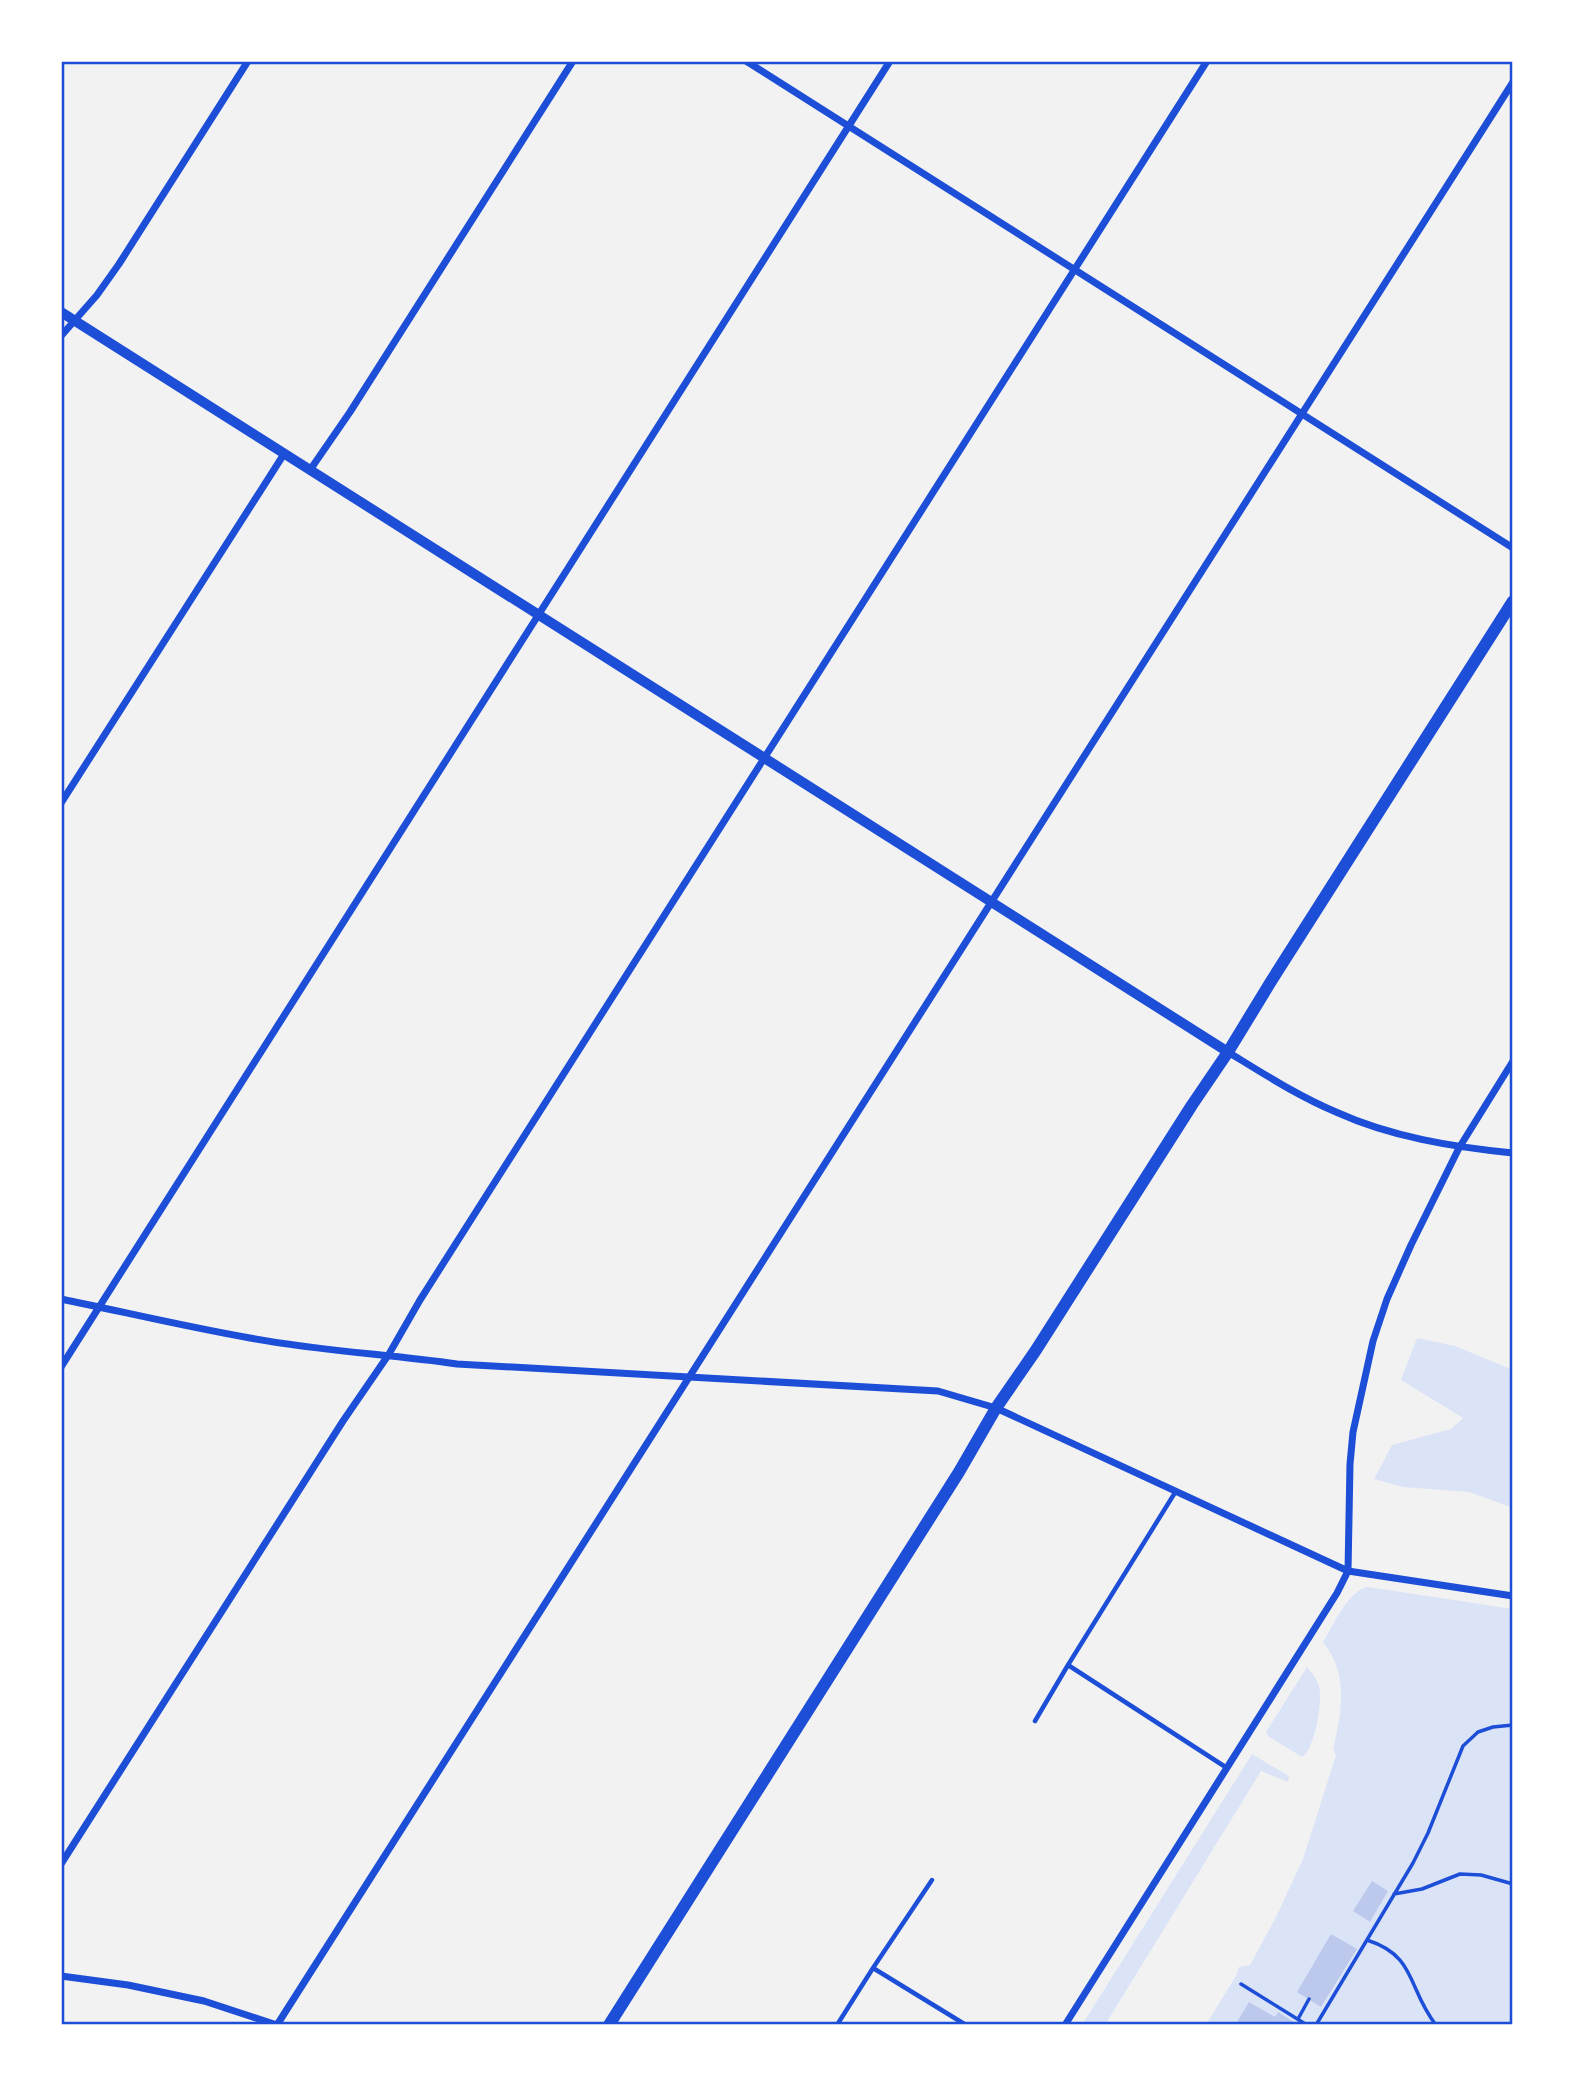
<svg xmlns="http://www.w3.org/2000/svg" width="1574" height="2086" font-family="Poppins,sans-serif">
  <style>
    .green { fill: #dbe4f7 }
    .building { fill: #bdc9ec }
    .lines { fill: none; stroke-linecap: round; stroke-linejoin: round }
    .path { stroke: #1d4ed8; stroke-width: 3.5 }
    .service { stroke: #1d4ed8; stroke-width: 4.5 }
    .minor { stroke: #1d4ed8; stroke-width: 7 }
    .tertiary { stroke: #1d4ed8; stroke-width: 10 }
    .secondary { stroke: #1d4ed8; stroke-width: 12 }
    .neatline { fill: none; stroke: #1d4ed8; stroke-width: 2.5 }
  </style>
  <rect width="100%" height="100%" fill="#f2f2f2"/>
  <!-- green -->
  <path class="green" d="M1417 1338 1455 1346 1513 1370V1508L1469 1492 1403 1487 1374 1479 1392 1445 1451 1429 1463 1418 1401 1380Z
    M1368 1587 1513 1609V2025H1206L1237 1974 1239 1967 1250 1965 1276 1917 1303 1859 1336 1755 1333 1749C1342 1711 1349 1675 1323 1642 1333 1626 1349 1589 1368 1587Z
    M1307 1667C1312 1673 1317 1679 1319 1686 1323 1701 1315 1749 1302 1757L1268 1736 1266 1732Z
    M1252 1754 1289 1776 1288 1782 1261 1771 1105 2025H1082Z"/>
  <!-- building -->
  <path class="building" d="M1372 1881 1388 1891 1370 1922 1353 1911Z
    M1331 1934 1357 1949 1321 2007 1297 1992Z
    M1249 2002 1275 2017 1278 2012 1299 2025H1235Z"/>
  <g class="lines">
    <!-- path -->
    <path class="path" d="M1394 1894 1422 1889 1460 1874 1481 1875 1513 1884
      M1367 1940C1417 1956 1407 1988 1436 2025
      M1241 1984 1307 2025
      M1298 2019 1309 1999
      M1316 2025 1413 1863 1428 1833 1463 1746 1478 1732 1493 1727 1513 1725"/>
    <!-- service -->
    <path class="service" d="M1176 1491 1068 1665 1227 1768
      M1035 1721 1068 1665
      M873 1968 932 1880
      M837 2025 873 1968 966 2025"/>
    <!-- minor -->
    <path class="minor" d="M746 61 1513 548
      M61 336 97 295 119 264 248 61
      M310 470 350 412 573 61
      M61 803 284 454
      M1228 1052C1264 1074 1298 1096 1336 1112 1391 1137 1453 1147 1513 1153
      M61 1299C124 1312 187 1327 250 1338 318 1351 388 1354 457 1364L938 1391 996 1408 1348 1571 1513 1596
      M61 1367 890 61
      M61 1864 343 1421 389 1354 420 1300 1207 61
      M61 1976 128 1985 204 2001 277 2025
      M277 2025 1513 82
      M1065 2025 1337 1593 1348 1571 1350 1464 1353 1432 1373 1341 1387 1299 1411 1245 1459 1148 1513 1061"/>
    <!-- tertiary -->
    <path class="tertiary" d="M61 312 1228 1052"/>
    <!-- secondary -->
    <path class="secondary" d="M609 2025 959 1472 996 1408 1036 1350 1192 1105 1228 1052 1270 983 1513 601"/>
  </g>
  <!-- border -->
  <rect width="1574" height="2086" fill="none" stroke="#ffffff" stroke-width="126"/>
  <rect x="63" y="63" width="1448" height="1960" class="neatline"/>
</svg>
